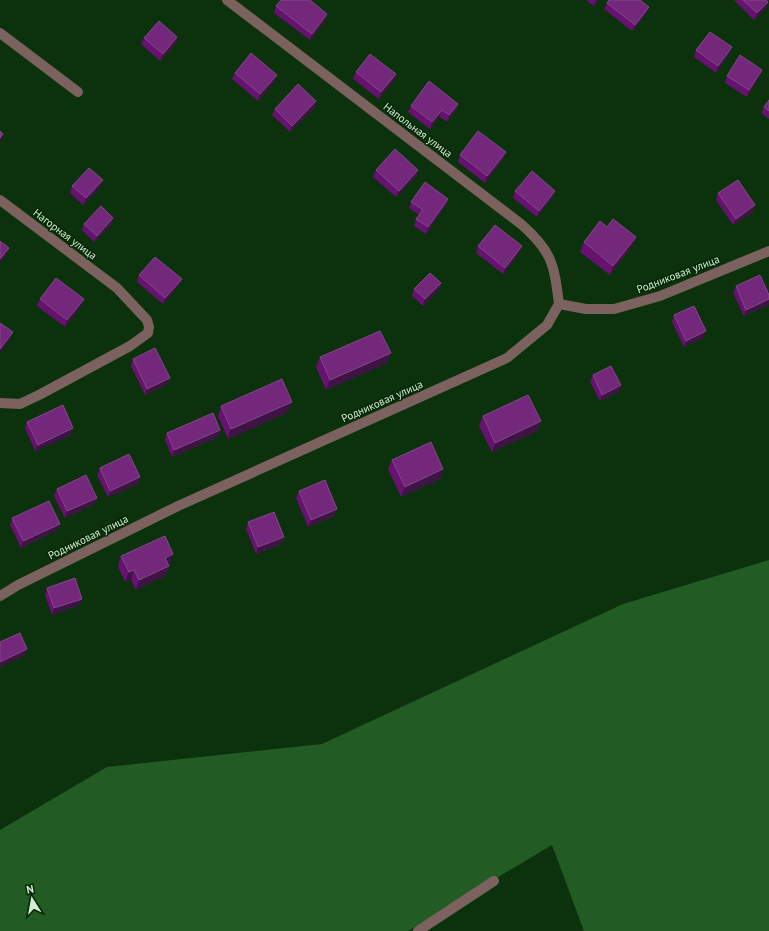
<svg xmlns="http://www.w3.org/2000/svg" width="769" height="931" font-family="'PT Sans',sans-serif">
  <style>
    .green { fill: #235b24 }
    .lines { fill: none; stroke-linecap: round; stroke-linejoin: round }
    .minor { stroke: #7b625f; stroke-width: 10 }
    .wall { fill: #671170 }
    .shaded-wall { fill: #3e1444 }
    .building { fill: #73287b; stroke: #834789 }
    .labels { text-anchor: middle; stroke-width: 3; stroke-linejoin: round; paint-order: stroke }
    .street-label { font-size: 11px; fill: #d6ecd5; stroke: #022804 }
  </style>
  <rect width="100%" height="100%" fill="#0c320d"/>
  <!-- green -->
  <path class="green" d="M769 560V931H584L552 845 408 931H0V830L107 767 322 744 623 604Z"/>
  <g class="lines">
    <!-- minor -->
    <path class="minor" d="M227 0 521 224C552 251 554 264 559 304
      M0 33 78 92
      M0 200 117 288 147 320 149 327 148 333 130 346 39 395 20 404 0 403
      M559 304 586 309H614L660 296 769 251
      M0 596 18 585 178 506 507 358 547 325 559 304
      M418 931 494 881"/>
  </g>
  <!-- wall -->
  <path class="wall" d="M586 0H598L594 6Z
    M734 0H766L768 2 766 8 754 20Z
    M607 3 646 14 632 31 604 9Z
    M276 6 327 14 325 21 310 40 274 13Z
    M177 37 175 44 160 61 141 44 144 38Z
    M732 47 729 54 716 73 694 57 696 50Z
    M762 70 760 76 747 97 725 83 727 76Z
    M356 72 396 74 394 80 379 99 353 79Z
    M235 73 274 82 258 101 232 79Z
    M769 100V119L761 113 764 107Z
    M316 101 314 108 290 132 272 115 275 109Z
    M458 104 456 110 447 122 439 116 430 129 408 112 411 106Z
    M506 152 503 159 485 183 458 162 460 155Z
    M376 170H418L416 176 396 197 373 177Z
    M72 186 100 187 83 205 70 193Z
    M515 191 553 197 537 217 513 198Z
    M718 193 753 212 733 225 716 200Z
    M448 199 446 205 426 234 414 226 416 219 419 215 409 208 411 202Z
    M113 218 111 225 94 242 82 230 84 224Z
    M607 227 636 237 632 246 610 275 580 252 584 242Z
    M478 246 519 253 503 274 476 253Z
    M139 275 182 279 179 285 163 304 137 282Z
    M441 283 439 289 423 306 412 296 414 289Z
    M736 286 768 305 744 316 733 293Z
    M40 299H84L81 306 65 327 37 306Z
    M674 315 703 338 684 347 672 322Z
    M320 357 387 363 326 390 316 367Z
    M133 359 170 378 167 384 145 395 131 366Z
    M593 375 621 385 619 392 600 401 590 382Z
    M221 406 288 412 228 439 218 416Z
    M483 416 541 421 537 431 492 452 479 426Z
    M27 422 71 435 35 451 25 428Z
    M220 430 218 437 172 457 165 440 167 433Z
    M392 460 443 469 440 479 401 497 388 469Z
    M100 468 138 484 108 497 97 475Z
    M57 489 94 504 65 518 54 496Z
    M299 491 334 516 308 527 296 498Z
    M12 518 57 530 21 548 10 525Z
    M248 522 281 544 256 554 246 529Z
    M121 556 170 564 168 565 169 566 165 576 136 590 131 580 125 582 118 566Z
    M47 588 82 599 79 605 52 615 45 595Z"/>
  <!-- shaded-wall -->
  <path class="shaded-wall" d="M596 0H598L594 6Z
    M768 2 766 8 754 20 757 13Z
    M649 7 646 14 632 31 635 25Z
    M327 14 325 21 310 40 312 34Z
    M177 37 175 44 160 61 163 54Z
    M732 47 729 54 716 73 718 66Z
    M762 70 760 76 747 97 749 90Z
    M396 74 394 80 379 99 381 92Z
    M277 75 274 82 258 101 260 94Z
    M316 101 314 108 290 132 292 126Z
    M458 104 456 110 447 122 449 115Z
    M442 110 439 116 430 129 432 122Z
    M3 134 1 141 0 142V138Z
    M506 152 503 159 485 183 487 176Z
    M418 170 416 176 396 197 399 191Z
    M103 180 100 187 83 205 86 198Z
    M555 191 553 197 537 217 539 211Z
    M448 199 446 205 426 234 428 227Z
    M755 205 753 212 733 225 736 219Z
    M113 218 111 225 94 242 97 236Z
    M636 237 632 246 610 275 613 266Z
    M522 246 519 253 503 274 505 268Z
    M9 248 6 255 0 263V259Z
    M182 279 179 285 163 304 165 298Z
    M441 283 439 289 423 306 425 299Z
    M84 299 81 306 65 327 67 320Z
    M769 299V303L768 305 744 316 746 310Z
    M706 331 703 338 684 347 686 341Z
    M13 332 10 339 0 353V349Z
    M391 353 387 363 326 390 330 380Z
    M170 378 167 384 145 395 147 389Z
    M621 385 619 392 600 401 602 395Z
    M292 402 288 412 228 439 231 429Z
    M541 421 537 431 492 452 495 443Z
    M73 428 71 435 35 451 38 445Z
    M220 430 218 437 172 457 174 450Z
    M443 469 440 479 401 497 405 487Z
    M140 477 138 484 108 497 110 491Z
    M97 498 94 504 65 518 67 511Z
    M337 509 334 516 308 527 311 520Z
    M60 524 57 530 21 548 23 541Z
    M284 537 281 544 256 554 258 547Z
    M173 554 170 564 162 568 165 558Z
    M169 566 165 576 136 590 139 580Z
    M134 570 131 580 125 582 129 572Z
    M82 599 79 605 52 615 54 608Z
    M27 649 25 655 0 667V662Z"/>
  <!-- building -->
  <path class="building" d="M281 0H310L327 14 312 34 276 6Z
    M609 0H640L649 7 635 25 607 3Z
    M743 0H766L768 2 757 13Z
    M159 21 177 37 163 54 144 38Z
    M710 32 732 47 718 66 696 50Z
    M251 53 277 75 260 94 235 73Z
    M370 54 396 74 381 92 356 72Z
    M740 55 762 70 749 90 727 76Z
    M429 81 458 104 449 115 442 110 432 122 411 106Z
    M298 84 316 101 292 126 275 109Z
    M769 100V111L764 107Z
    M0 131 3 134 0 138Z
    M478 131 506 152 487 176 460 155Z
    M395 149 418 170 399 191 376 170Z
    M89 168 103 180 86 198 72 186Z
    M532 171 555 191 539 211 515 191Z
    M738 180 755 205 736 219 718 193Z
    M425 182 448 199 428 227 416 219 423 210 411 202Z
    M101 206 113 218 97 236 84 224Z
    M613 219 636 237 613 266 584 242 600 221 607 227Z
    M495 225 522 246 505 268 478 246Z
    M0 241 9 248 0 259Z
    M155 257 182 279 165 298 139 275Z
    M430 273 441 283 425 299 414 289Z
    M760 275 769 295V299L746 310 736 286Z
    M56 278 84 299 67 320 40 299Z
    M694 306 706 331 686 341 674 315Z
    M0 323 13 332 0 349Z
    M380 331 391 353 330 380 320 357Z
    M155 348 170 378 147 389 133 359Z
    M611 366 621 385 602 395 593 375Z
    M282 379 292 402 231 429 221 406Z
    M528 395 541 421 495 443 483 416Z
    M63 405 73 428 38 445 27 422Z
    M213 413 220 430 174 450 167 433Z
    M431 442 443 469 405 487 392 460Z
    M129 454 140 477 110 491 100 468Z
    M86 475 97 498 67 511 57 489Z
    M325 480 337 509 311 520 299 491Z
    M49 501 60 524 23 541 12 518Z
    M274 512 284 537 258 547 248 522Z
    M165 536 173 554 165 558 169 566 139 580 134 570 129 572 121 556Z
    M75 578 82 599 54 608 47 588Z
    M20 633 27 649 0 662V642Z"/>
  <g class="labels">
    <!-- street labels -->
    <g class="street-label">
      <text transform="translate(418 130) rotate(37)" y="4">Напольная улица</text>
      <text transform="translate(65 234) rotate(37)" y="4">Нагорная улица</text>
      <text transform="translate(678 274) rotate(-21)" y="4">Родниковая улица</text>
      <text transform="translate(382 401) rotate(-24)" y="4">Родниковая улица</text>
      <text transform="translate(88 537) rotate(-26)" y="4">Родниковая улица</text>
    </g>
  </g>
  <!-- north arrow -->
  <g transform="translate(32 899) rotate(349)" stroke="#022804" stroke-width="3" paint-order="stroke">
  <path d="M0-3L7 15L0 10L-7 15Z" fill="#d6ecd5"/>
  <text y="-6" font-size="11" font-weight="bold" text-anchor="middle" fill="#d6ecd5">N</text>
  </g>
</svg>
